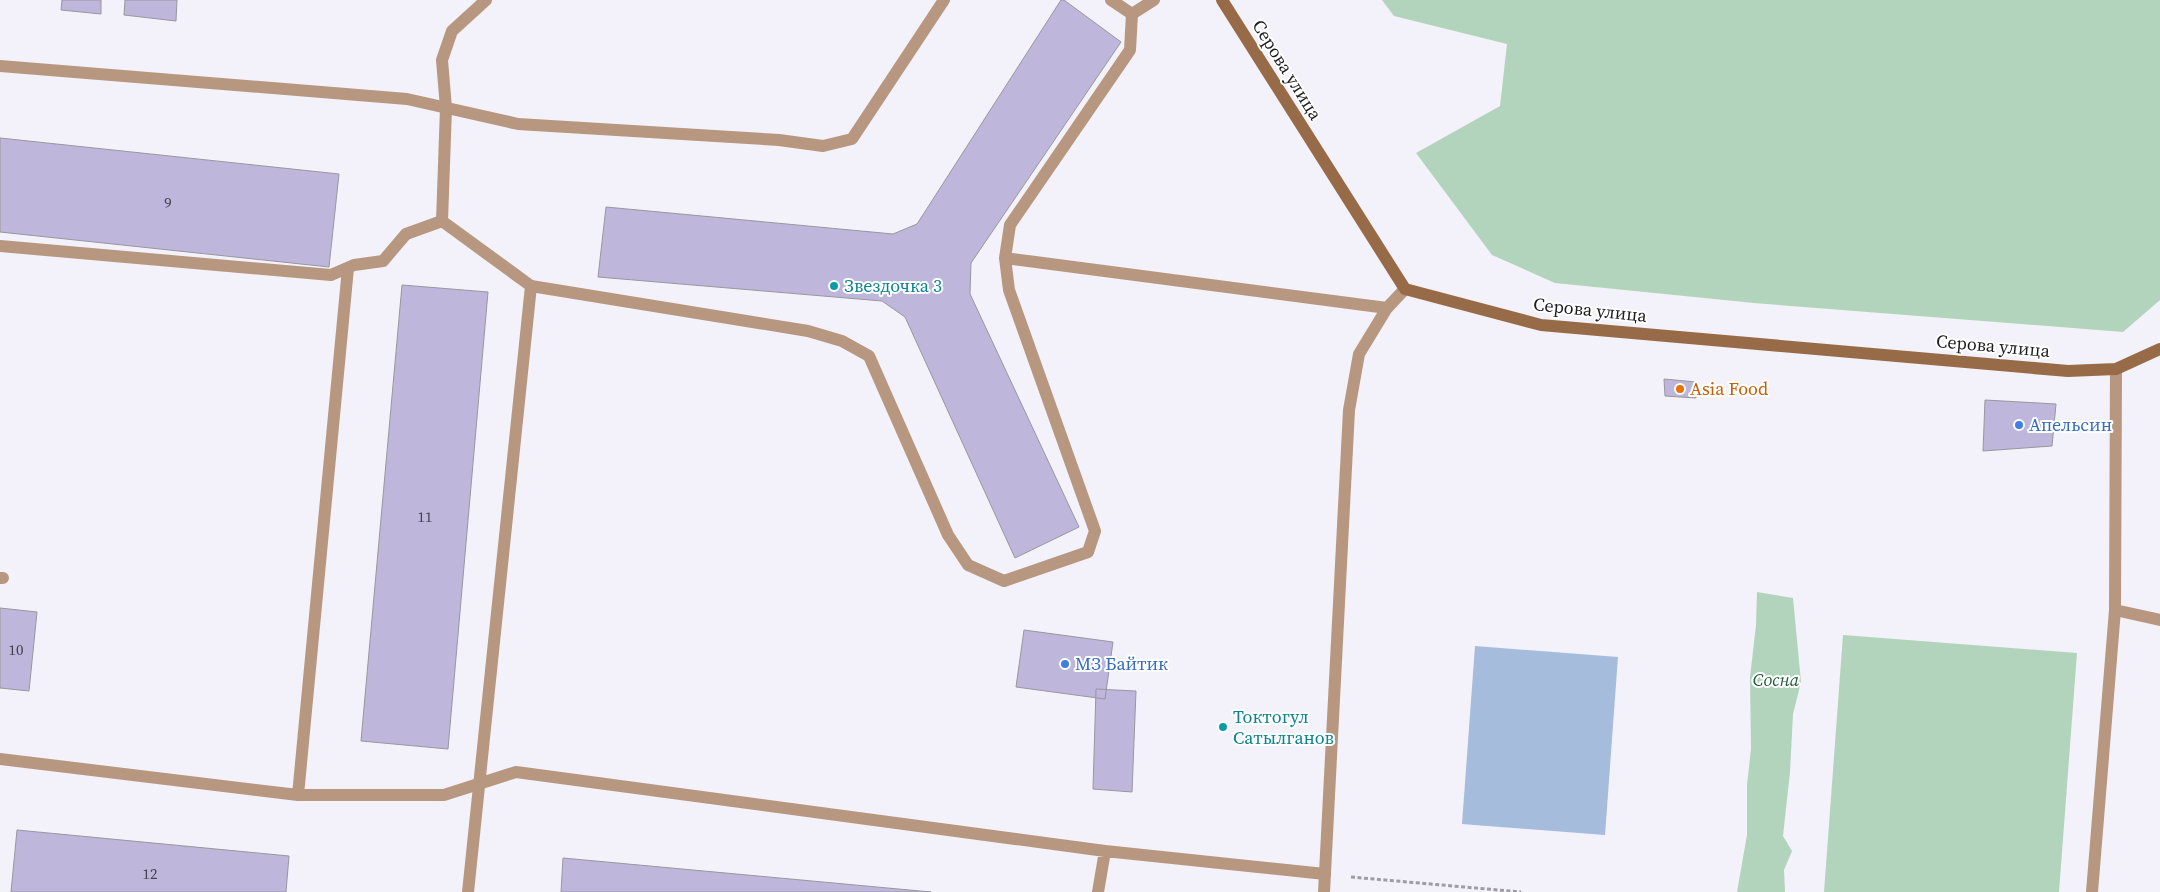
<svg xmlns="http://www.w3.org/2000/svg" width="2160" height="892" font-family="'Source Serif 4',serif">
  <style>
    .green { fill: #b2d4bc }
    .water { fill: #a6bcdc }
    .building { fill: #beb6db; stroke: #98979e }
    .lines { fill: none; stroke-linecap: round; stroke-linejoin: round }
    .path { stroke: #9f9da3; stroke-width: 3; stroke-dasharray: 4 2.5; stroke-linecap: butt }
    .lane { stroke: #b79780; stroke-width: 12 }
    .street { stroke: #b79780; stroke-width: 12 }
    .secondary { stroke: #986b48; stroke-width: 12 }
    .culture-dot { fill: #0f9aa8; stroke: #fff; stroke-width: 2 }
    .food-dot { fill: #e8710a; stroke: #fff; stroke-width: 2 }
    .shop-dot { fill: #3f7fe0; stroke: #fff; stroke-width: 2 }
    .labels { text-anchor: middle; stroke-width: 4; stroke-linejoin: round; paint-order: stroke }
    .number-label { font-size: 15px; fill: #44424d }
    .street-label { font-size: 18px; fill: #1c1b1e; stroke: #fff }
    .culture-label { font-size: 18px; fill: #0d838f; stroke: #fff; text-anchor: start }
    .food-label { font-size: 18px; fill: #c56008; stroke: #fff; text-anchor: start }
    .shop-label { font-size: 18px; fill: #366cbe; stroke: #fff; text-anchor: start }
    .park-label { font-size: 18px; font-style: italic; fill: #245c3b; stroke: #fff }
  </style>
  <rect width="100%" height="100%" fill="#f3f1f9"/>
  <!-- green -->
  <path class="green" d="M1382 0H2160V300L2123 332 1754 303 1555 283 1492 255 1416 153 1500 106 1507 44 1394 16Z
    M1757 592 1793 598 1801 682 1793 714 1790 772 1783 836 1792 851 1784 870 1785 892H1737L1747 835V785L1751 749 1750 677 1756 625Z
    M1843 635 2077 653 2059 892H1824Z"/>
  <!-- water -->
  <path class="water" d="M1475 646 1618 657 1605 835 1462 824Z"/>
  <!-- building -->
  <path class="building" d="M62 0H101V14L61 10Z
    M125 0H177L176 21 124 15Z
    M1061 0H1064L1121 42 971 263 970 294 1079 527 1015 558 905 317 882 301 598 277 606 207 893 234 917 224Z
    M0 138 339 174 329 267 0 232Z
    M402 285 488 292 448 749 361 741Z
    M1664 379 1696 382V398L1665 396Z
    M1985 400 2056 404 2052 446 1983 451Z
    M0 608 37 612 29 691 0 688Z
    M1024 630 1113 642 1105 699 1016 687Z
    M1096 689 1136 691 1132 792 1093 789Z
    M17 830 289 856 286 892H11Z
    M563 858 931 892H561Z"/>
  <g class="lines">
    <!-- path -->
    <path class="path" d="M1351 877 1521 892"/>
    <!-- lane -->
    <path class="lane" d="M1111 0 1132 14
      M0 66 407 99 518 124 779 140 823 146 852 139 944 0
      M0 246 331 275 354 265 383 261 406 234 442 221
      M1005 258 1387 308
      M531 286 808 331 842 341 869 356 948 535 968 565 1004 581 1088 552 1095 531 1009 290 1005 258 1010 225 1130 50 1132 14 1154 0
      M0 578H3
      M0 759 298 795H444L516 772 1105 851 1325 874
      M298 795 348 268
      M1098 892 1105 851
      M2092 892 2115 610"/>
    <!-- street -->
    <path class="street" d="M2116 369 2115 610 2160 620
      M468 892 531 286 442 221 446 108 442 60 452 31 486 0
      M1324 892 1349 410 1359 354 1387 308 1405 289"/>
    <!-- secondary -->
    <path class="secondary" d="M1222 0 1405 289 1541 325 2068 371 2116 369 2160 349"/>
  </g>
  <!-- markers -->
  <g class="culture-dot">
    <circle cx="834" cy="286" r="5"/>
    <circle cx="1223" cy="727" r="5"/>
  </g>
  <circle class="food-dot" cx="1680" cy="389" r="5"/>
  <g class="shop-dot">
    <circle cx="2019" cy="425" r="5"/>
    <circle cx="1065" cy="664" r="5"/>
  </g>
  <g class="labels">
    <!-- number labels -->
    <g class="number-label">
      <text x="168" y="208">9</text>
      <text x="425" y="522">11</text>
      <text x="16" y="655">10</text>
      <text x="150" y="879">12</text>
    </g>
    <!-- street labels -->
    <g class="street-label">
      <text transform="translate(1287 70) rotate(58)" y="6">Серова улица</text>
      <text transform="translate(1590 310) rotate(6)" y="6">Серова улица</text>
      <text transform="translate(1993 346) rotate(5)" y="6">Серова улица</text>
    </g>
    <!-- culture labels -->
    <g class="culture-label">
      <text x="844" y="292">Звездочка 3</text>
      <text x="1233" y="723">Токтогул<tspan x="1233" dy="21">Сатылганов</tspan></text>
    </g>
    <!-- food labels -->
    <g class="food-label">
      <text x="1690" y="395">Asia Food</text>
    </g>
    <!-- shop labels -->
    <g class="shop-label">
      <text x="2029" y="431">Апельсин</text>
      <text x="1075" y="670">МЗ Байтик</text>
    </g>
    <!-- park labels -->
    <g class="park-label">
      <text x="1776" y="686">Сосна</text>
    </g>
  </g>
</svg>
